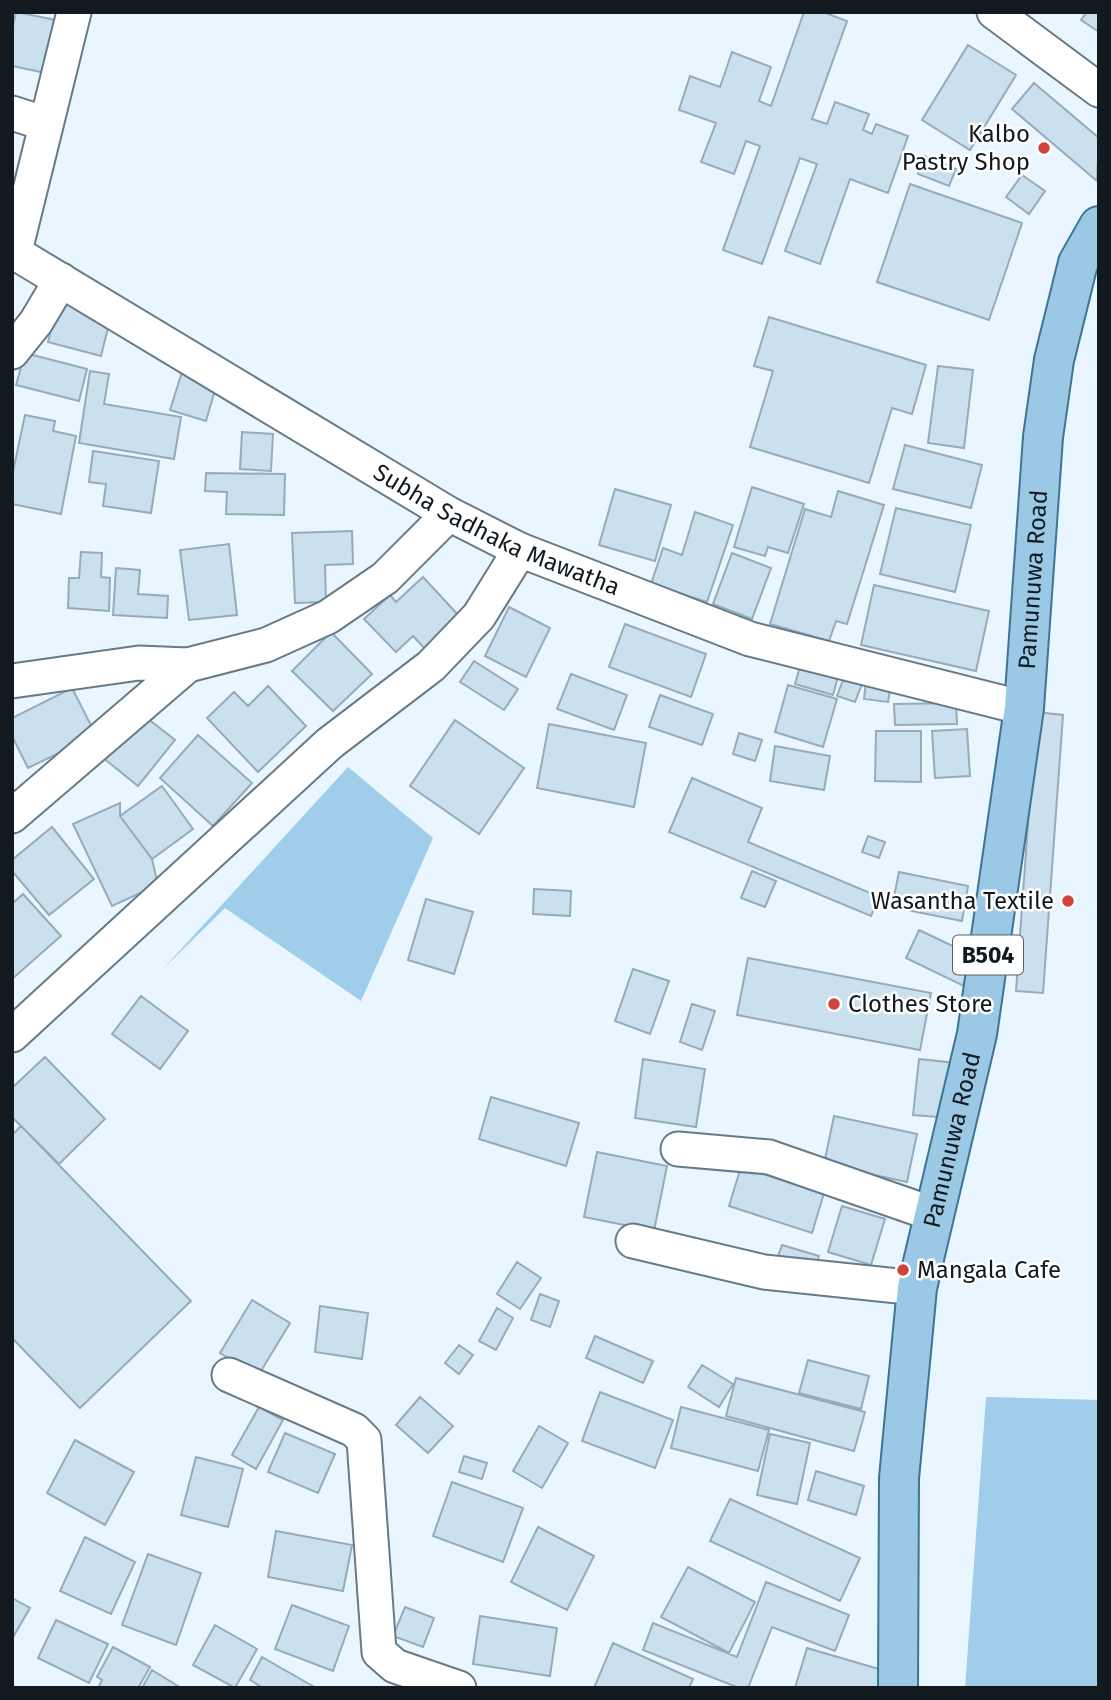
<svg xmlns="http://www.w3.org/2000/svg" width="1111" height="1700" font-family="'Fira Sans',sans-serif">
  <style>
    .green { fill: #9fcdea }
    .building { fill: #cbe0ef; stroke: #96abb9; stroke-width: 2 }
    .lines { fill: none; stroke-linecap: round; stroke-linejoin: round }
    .street-casing { stroke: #677a87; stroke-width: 37 }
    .primary-casing { stroke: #3e7494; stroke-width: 42 }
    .street { stroke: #fff; stroke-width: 33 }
    .primary { stroke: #9ac8e5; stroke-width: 38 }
    .poi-dot { fill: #d1433c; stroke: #fff; stroke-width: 2.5 }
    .labels { text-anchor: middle; stroke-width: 5; stroke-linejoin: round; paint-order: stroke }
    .shield { fill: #fff; stroke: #595f62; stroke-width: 2 }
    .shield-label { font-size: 23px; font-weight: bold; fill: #121a1f }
    .poi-label { font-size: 24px; fill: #121a1f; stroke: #fff; text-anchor: end }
    .street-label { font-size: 24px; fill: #121a1f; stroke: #fff }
  </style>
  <rect width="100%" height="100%" fill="#e9f6ff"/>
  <!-- green -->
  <path class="green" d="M348 767 433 838 361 1001 225 908 163 969Z
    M986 1397 1099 1400V1688H965Z"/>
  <!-- building -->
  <path class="building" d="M16 12 66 22 55 75 12 66V30Z
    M804 12H823L847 21 812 119 827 124 835 102 869 114 863 130 872 134 876 124 908 136 888 193 850 179 820 264 785 251 817 164 800 158 762 264 723 250 760 146 746 141 734 174 701 162 716 123 679 110 690 76 720 87 732 52 771 67 759 101 771 106Z
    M1087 12H1099V32L1081 20Z
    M968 45 1016 75 970 150 922 120Z
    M1034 83 1099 138 1097 181 1012 109Z
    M924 156 956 169 949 186 918 174Z
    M1022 175 1045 191 1029 214 1006 197Z
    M910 184 1022 223 989 320 877 282Z
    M59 299 112 312 101 356 48 342Z
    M769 317 926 365 912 414 892 408 869 483 750 447 773 371 754 366Z
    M25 353 87 369 79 401 16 385Z
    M938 366 973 370 964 448 928 443Z
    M90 371 109 374 104 404 181 417 174 459 79 443Z
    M182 372 217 383 206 421 170 410Z
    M25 415 55 421 53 431 76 436 61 514 12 504V476Z
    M242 432 273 434 271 471 240 469Z
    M905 445 982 465 971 508 893 489Z
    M93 451 159 461 151 513 103 506 106 484 89 482Z
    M206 473 285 474 284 515 226 514 227 492 205 491Z
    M752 487 804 504 788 553 768 547 765 556 734 547Z
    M615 489 671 505 655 561 599 545Z
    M838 491 884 505 847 624 836 621 829 641 770 624 805 509 831 517Z
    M896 508 971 525 955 592 880 574Z
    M695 512 733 525 707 602 651 584 663 548 682 555Z
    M352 531 353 564 325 565 326 602 295 603 292 533Z
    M229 544 237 615 189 620 180 550Z
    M81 552 102 553 101 577 110 578 109 611 68 608 69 578H79Z
    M732 553 771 568 752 619 713 604Z
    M116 568 140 570 138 594 168 596 167 618 113 615Z
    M423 577 461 618 427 651 413 636 396 652 364 619 390 595 396 602Z
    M874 585 989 611 976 671 861 645Z
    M509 607 550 628 526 677 485 656Z
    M625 624 706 654 691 697 609 667Z
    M331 632 372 674 333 711 292 671Z
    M474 661 518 689 504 710 460 682Z
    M801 663 839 673 833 695 795 684Z
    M571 674 627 695 614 730 557 709Z
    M845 675 863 681 855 702 837 696Z
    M866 681 891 684 888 702 864 699Z
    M788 685 837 699 823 747 775 732Z
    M268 686 306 726 258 772 207 718 234 692 248 706Z
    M72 688 96 735 28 768 12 736V718Z
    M660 695 713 714 702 745 649 727Z
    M956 703 957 724 895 725 894 704Z
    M138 711 175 740 138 786 102 757Z
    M1036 712 1063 715 1043 993 1016 991Z
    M455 720 524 768 479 834 410 786Z
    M549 724 646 743 634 807 537 788Z
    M967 729 970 776 935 778 932 731Z
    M876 731H921V782L875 781Z
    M739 733 762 740 755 761 733 754Z
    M198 735 252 783 213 826 160 778Z
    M775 746 830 756 824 790 770 781Z
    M692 778 762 808 748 842 880 897 871 916 669 832Z
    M162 786 193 829 152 859 120 816Z
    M120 803V816L152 859 158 885 112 906 73 824Z
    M52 827 94 879 49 915 12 871V860Z
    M868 836 885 842 879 858 862 852Z
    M752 871 776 881 765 907 741 898Z
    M899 872 968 886 962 921 892 907Z
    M534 889 571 891 570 916 533 914Z
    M23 894 61 936 12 979V904Z
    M426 899 473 912 454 974 408 960Z
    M919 930 982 960 968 988 906 958Z
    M748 958 931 993 920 1050 737 1015Z
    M633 969 669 981 650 1034 615 1021Z
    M141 996 188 1031 160 1069 112 1034Z
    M692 1004 715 1011 702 1050 680 1042Z
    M45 1057 105 1119 59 1164 12 1117V1088Z
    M643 1059 705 1069 696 1127 635 1118Z
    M919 1059 956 1063 951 1118 913 1115Z
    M491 1097 579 1123 566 1166 479 1139Z
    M834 1116 917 1134 907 1182 824 1164Z
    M21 1126 191 1301 80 1408 12 1338V1135Z
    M597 1152 667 1166 654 1231 584 1217Z
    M741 1167 824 1193 812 1233 729 1206Z
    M842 1206 885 1219 871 1265 828 1252Z
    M782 1245 819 1256 815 1270 777 1259Z
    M517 1262 541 1278 520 1309 497 1294Z
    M540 1294 559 1301 550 1327 531 1320Z
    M252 1300 290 1323 258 1376 220 1353Z
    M320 1306 368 1313 362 1359 315 1352Z
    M497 1308 513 1318 496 1350 479 1341Z
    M595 1336 653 1361 643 1383 586 1358Z
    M459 1345 473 1355 459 1374 445 1363Z
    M808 1360 869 1376 861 1409 799 1393Z
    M702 1365 733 1384 719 1407 688 1387Z
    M736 1378 865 1412 854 1451 726 1416Z
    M600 1392 673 1420 655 1468 582 1441Z
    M420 1397 453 1426 428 1453 396 1425Z
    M259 1407 283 1420 256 1469 232 1455Z
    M681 1407 769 1430 758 1471 671 1448Z
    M539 1426 568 1443 542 1488 513 1471Z
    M285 1433 335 1454 318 1493 268 1472Z
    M770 1434 810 1443 797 1504 757 1495Z
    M75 1440 134 1472 105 1525 47 1493Z
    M464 1456 487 1463 482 1479 459 1472Z
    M196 1457 243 1469 228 1527 181 1515Z
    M816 1471 864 1486 856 1515 808 1500Z
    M452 1482 523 1508 503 1562 433 1536Z
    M730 1499 860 1558 840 1601 710 1541Z
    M538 1527 594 1556 567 1610 511 1582Z
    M276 1531 352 1545 343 1591 268 1577Z
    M85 1537 135 1562 111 1614 60 1591Z
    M148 1554 201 1573 176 1645 122 1625Z
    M688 1567 755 1602 729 1653 661 1617Z
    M766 1582 849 1615 835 1651 772 1627 748 1688H739L643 1650 653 1623 737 1657Z
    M12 1598 30 1608 12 1639Z
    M292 1605 349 1626 333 1671 275 1649Z
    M405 1607 434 1618 423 1647 393 1636Z
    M480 1616 557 1628 550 1676 473 1664Z
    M56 1620 108 1644 89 1683 38 1658Z
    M215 1625 257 1649 235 1688 193 1665Z
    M613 1643 693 1679 689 1688H594Z
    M113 1647 150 1667 138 1688H98L102 1680 97 1677Z
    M807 1648 889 1672 885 1688H795Z
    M262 1657 316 1688H263L250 1680Z
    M152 1670 181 1688H142Z"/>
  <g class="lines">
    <defs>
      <g id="street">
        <path d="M994 12 1099 90"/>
        <path d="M12 113 46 124"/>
        <path id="s1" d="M12 251 449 514 520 550 750 639 1024 708"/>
        <path d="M15 251 74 12"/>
        <path d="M12 352 36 322 61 280"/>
        <path d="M12 681 139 663 188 665"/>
        <path d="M12 816 188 665 266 645 328 617 385 578 449 514"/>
        <path d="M12 1035 330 743 431 666 479 616 520 550"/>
        <path d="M678 1149 769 1157 933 1214"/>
        <path d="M633 1241 764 1272 917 1288"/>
        <path d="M229 1375 354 1430 364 1440 379 1652 395 1666 459 1688"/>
      </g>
      <g id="primary">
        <path id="s2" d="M898 1688 899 1478 917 1288 977 1034 1024 708 1043 437 1054 360 1078 263 1099 226"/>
      </g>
    </defs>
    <!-- street casing -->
    <use href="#street" class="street-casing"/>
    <!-- primary casing -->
    <use href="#primary" class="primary-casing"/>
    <!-- street -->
    <use href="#street" class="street"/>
    <!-- primary -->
    <use href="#primary" class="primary"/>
  </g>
  <!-- markers -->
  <g class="poi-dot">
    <circle cx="1044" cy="148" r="7"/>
    <circle cx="1068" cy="901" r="7"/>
    <circle cx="834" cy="1004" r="7"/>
    <circle cx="903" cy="1270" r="7"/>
  </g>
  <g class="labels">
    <!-- shield labels -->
    <rect class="shield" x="953" y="935.5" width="70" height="39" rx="5"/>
    <g class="shield-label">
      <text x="988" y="963">B504</text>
    </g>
    <!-- poi labels -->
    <g class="poi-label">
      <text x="1030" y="142">Kalbo<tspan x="1030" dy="28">Pastry Shop</tspan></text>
      <text x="1054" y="909">Wasantha Textile</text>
      <text x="848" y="1012" text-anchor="start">Clothes Store</text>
      <text x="917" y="1278" text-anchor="start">Mangala Cafe</text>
    </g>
    <!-- street labels -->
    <g class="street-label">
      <text dy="8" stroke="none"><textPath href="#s1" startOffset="560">Subha Sadhaka Mawatha</textPath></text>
      <text dy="8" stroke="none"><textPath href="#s2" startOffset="1120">Pamunuwa Road</textPath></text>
      <text dy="8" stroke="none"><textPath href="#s2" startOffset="553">Pamunuwa Road</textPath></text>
    </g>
  </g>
  <!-- border -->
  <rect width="1111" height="1700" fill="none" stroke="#121a1f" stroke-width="28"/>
</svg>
